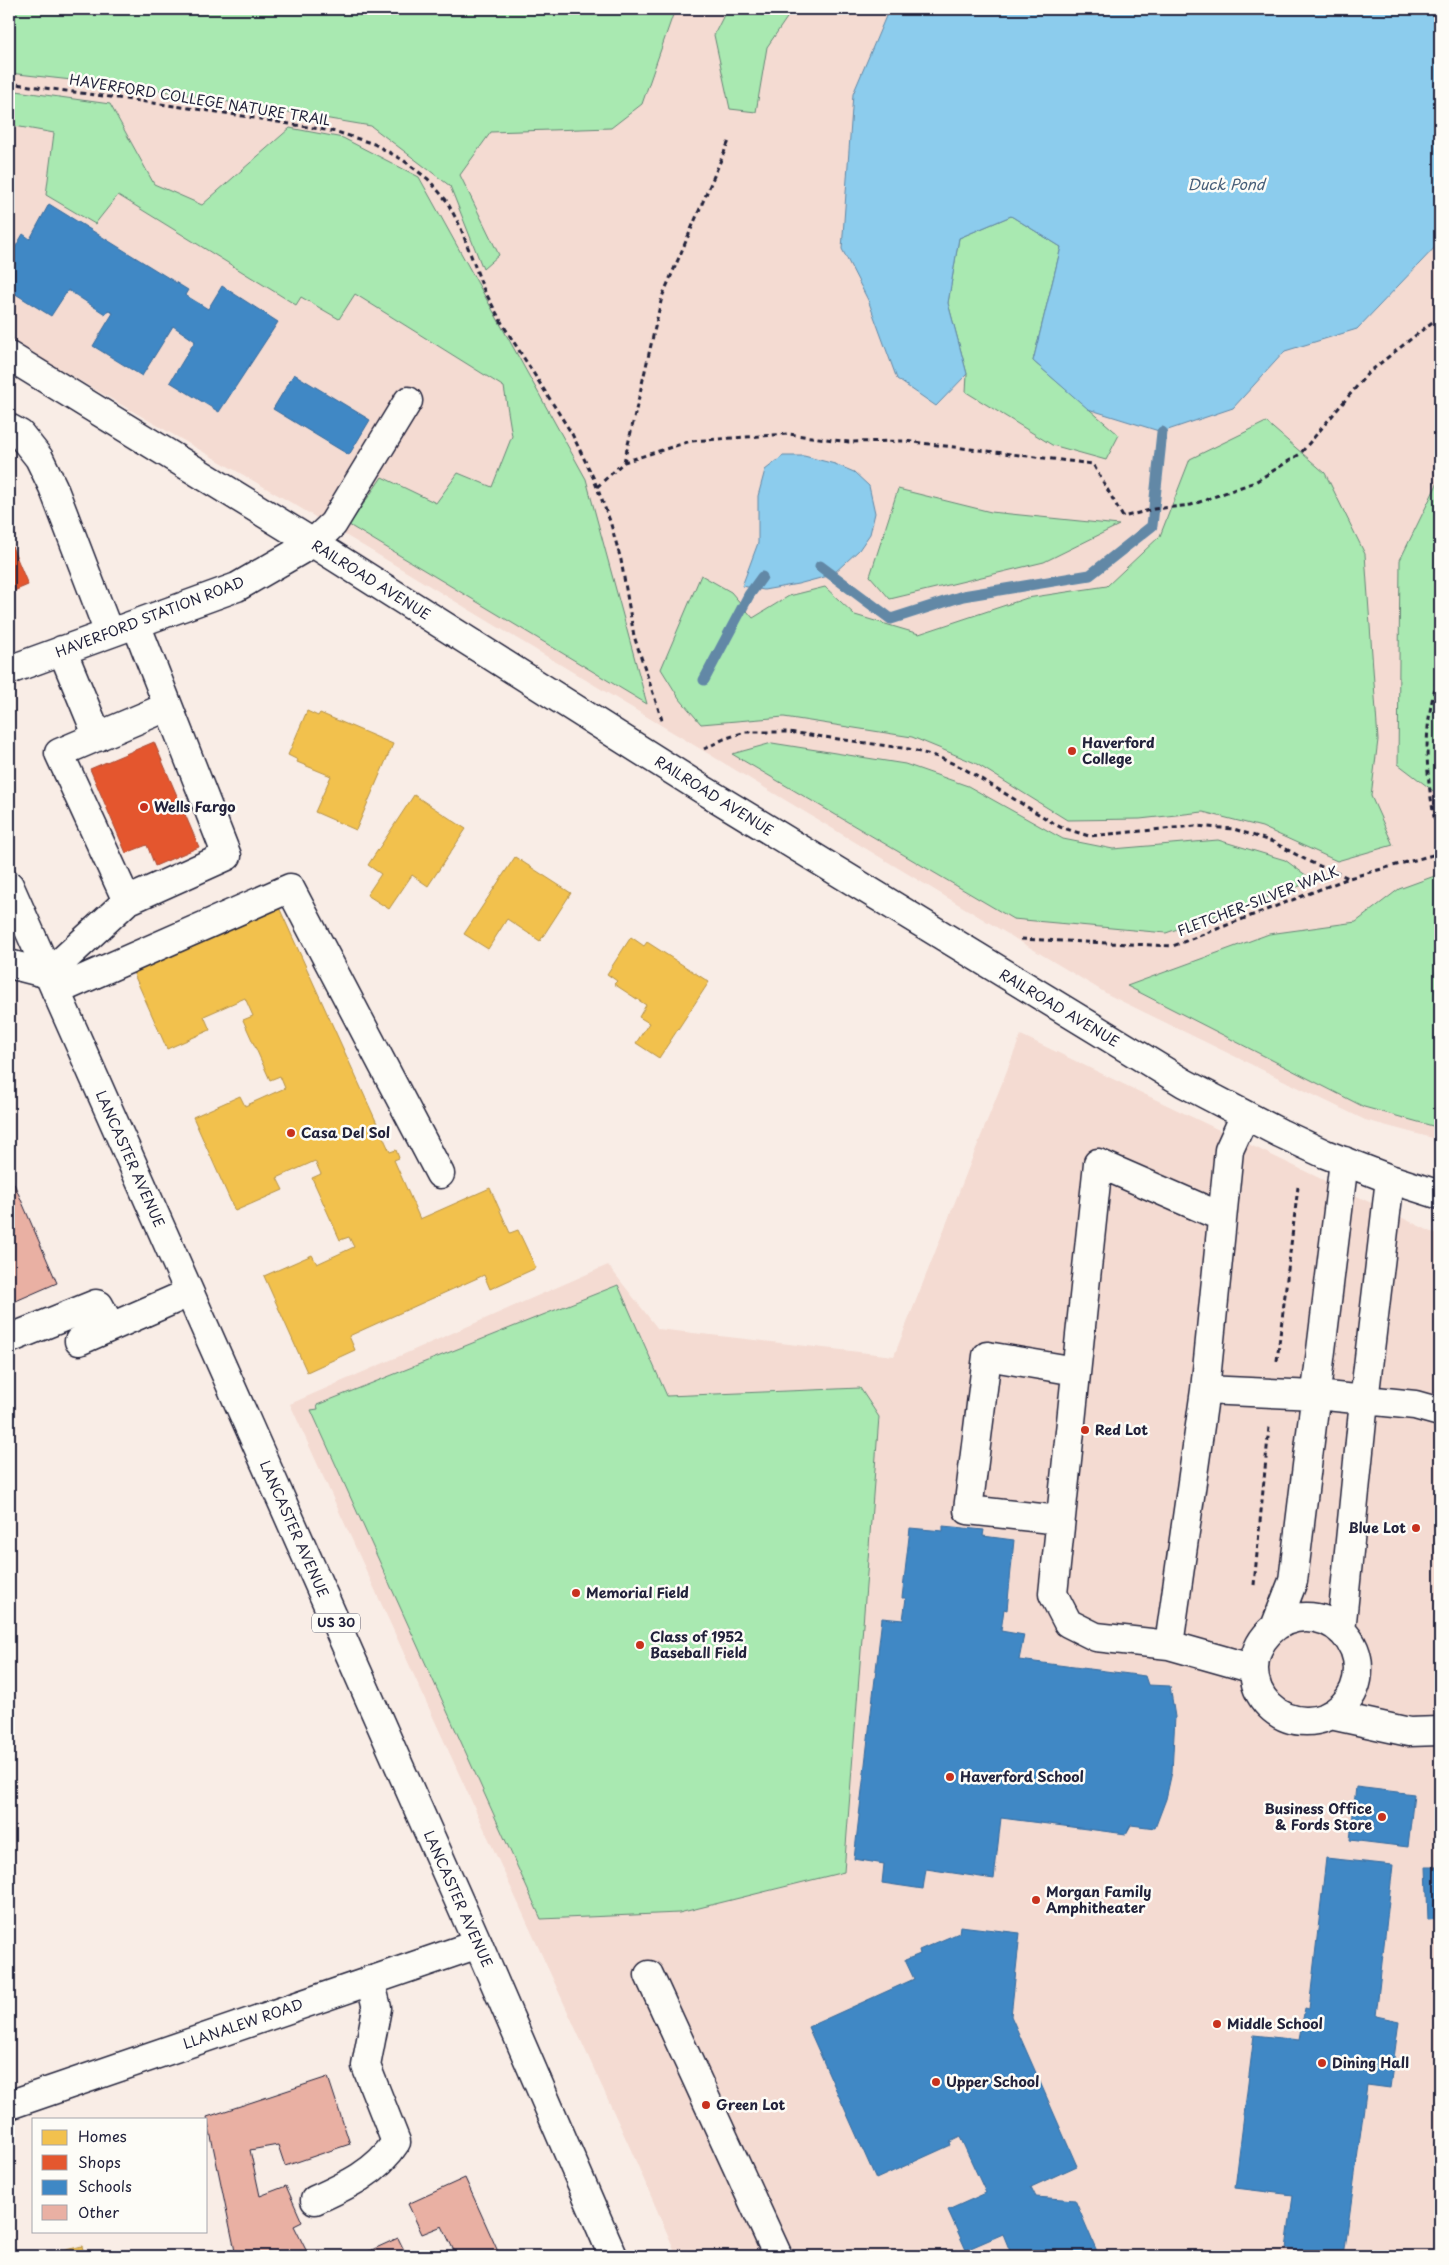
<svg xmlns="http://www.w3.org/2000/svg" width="1449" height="2265" font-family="'Playpen Sans',sans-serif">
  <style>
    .built { fill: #f4dbd2 }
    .green { fill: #a9e9b1; stroke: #668676 }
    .water { fill: #8ccced; stroke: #6288a6 }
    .homes { fill: #f2c14e; stroke: #b49148 }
    .shops { fill: #e4572e; stroke: #aa4732 }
    .schools { fill: #3f88c5; stroke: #36699c }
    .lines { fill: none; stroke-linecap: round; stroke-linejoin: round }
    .stream { stroke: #6288a6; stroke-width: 11 }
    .building { fill: #e9b0a3; stroke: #22223b }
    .minor-casing { stroke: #22223b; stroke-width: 31 }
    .highway-casing { stroke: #22223b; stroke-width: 31 }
    .path { stroke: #22223b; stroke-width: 3; stroke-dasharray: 5 4; stroke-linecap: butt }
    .minor { stroke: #fdfcf7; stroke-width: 28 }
    .highway { stroke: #fdfcf7; stroke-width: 28 }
    .poi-dot { fill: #c8321e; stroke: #fdfcf7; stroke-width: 2 }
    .labels { text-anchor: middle; stroke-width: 5; stroke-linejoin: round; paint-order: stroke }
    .shield { fill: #fdfcf7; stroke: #646373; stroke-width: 1 }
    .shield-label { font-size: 12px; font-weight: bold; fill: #22223b }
    .street-label { font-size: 14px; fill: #22223b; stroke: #fdfcf7 }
    .poi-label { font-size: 14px; font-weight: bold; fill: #22223b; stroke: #fdfcf7; text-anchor: start }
    .water-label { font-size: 15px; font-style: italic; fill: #475e79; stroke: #fdfcf7 }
  </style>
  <rect width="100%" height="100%" fill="#f9ede6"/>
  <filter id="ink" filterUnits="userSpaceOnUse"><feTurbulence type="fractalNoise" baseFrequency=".02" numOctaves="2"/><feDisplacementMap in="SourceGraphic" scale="10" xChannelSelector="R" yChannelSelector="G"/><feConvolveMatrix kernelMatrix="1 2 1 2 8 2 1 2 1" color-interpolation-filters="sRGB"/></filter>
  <g filter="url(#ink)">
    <!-- built -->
    <path class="built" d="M9 9H1440V1140L1365 1120 1109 995 297 506 9 340Z
      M1021 1035 1440 1236V2256H677L631 2150 290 1404 608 1265 658 1329 894 1356Z"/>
    <!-- green -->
    <path class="green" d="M9 9H675L642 104 611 128 491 132 460 175 499 255 483 269 450 186 371 126 152 89 9 73Z
      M727 9H793L767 47 756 112 730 109 714 35Z
      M9 90 110 104 154 184 202 205 290 128 343 138 419 177 586 479 647 704 349 525 382 477 436 503 458 473 492 487 512 436 504 387 355 294 339 319 301 297 296 305 118 195 95 224 46 195 54 133 9 125Z
      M1011 216 1061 247 1033 361 1119 435 1106 460 1052 445 966 392 967 374 948 303 959 238Z
      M1266 422 1325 473 1365 554 1378 740 1371 796 1393 845 1337 861 1262 827 1203 812 1140 819 1067 820 975 763 912 737 784 717 701 724 679 698 661 669 701 575 731 592 753 618 789 596 825 587 855 615 919 634 1027 598 1107 586 1160 536 1190 459Z
      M1440 478V796L1398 764 1400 560Z
      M898 489 991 512 1119 525 1044 562 890 599 870 576Z
      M772 743 905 764 968 786 1063 839 1113 849 1218 840 1285 860 1314 881 1166 933 1013 919 732 754Z
      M1440 874V1128L1364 1107 1127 986 1269 934 1356 922 1399 889Z
      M618 1285 667 1396 860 1388 879 1417 844 1872 679 1913 541 1919 311 1410 318 1409 317 1405Z"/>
    <!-- water -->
    <path class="water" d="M889 9H1440V242L1357 329 1285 351 1233 408 1162 432 1088 409 1033 361 1061 247 1011 216 959 238 948 303 967 374 936 406 897 379 868 300 842 249 853 94Z
      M783 456H804L835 464 854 472 869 486 875 513 870 534 859 550 832 575 798 584 764 590 742 586 758 543V496L765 470Z"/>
    <!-- homes -->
    <path class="homes" d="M307 711 318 716 320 713 393 744 356 830 315 812 331 776 297 762 298 760 288 755Z
      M414 795 466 829 428 886 412 875 389 909 367 895 381 874 368 865Z
      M515 857 571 893 540 941 507 919 488 949 464 934Z
      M277 903 390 1152 396 1150 399 1158 394 1160 420 1219 490 1188 510 1233 518 1230 536 1268 490 1289 484 1275 349 1336 355 1350 307 1372 264 1276 312 1255 317 1264 354 1247 349 1237 340 1240 312 1178 321 1174 315 1161 277 1178 283 1190 235 1211 193 1117 240 1096 245 1106 285 1088 280 1076 270 1080 243 1020 253 1016 245 998 204 1016 210 1030 167 1049 128 961Z
      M631 937 644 946 647 942 709 982 659 1058 636 1043 649 1023 639 1017 646 1005 614 984 617 981 607 974Z
      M82 2246 85 2256H50V2254Z"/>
    <!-- shops -->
    <path class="shops" d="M9 539 28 585 9 593Z
      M154 742 199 847 155 866 147 845 126 853 90 769Z"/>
    <!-- schools -->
    <path class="schools" d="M49 204 188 290 185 295 208 309 222 286 278 322 219 412 170 382 195 341 173 326 142 376 93 346 113 313 108 310 105 314 68 290 51 316 9 290V258L23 234 30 239Z
      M294 374 370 420 349 455 273 409Z
      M943 1526 984 1530 983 1536 1014 1540 1007 1610 1004 1609 1001 1631 1024 1635 1019 1660 1145 1676 1148 1685 1170 1686 1175 1717 1172 1772 1166 1799 1155 1828 1131 1825 1126 1834 1001 1818 994 1879 926 1869 923 1889 882 1883 884 1864 854 1859 882 1618 903 1620 906 1598H902L910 1528 943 1531Z
      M1356 1787 1414 1794 1408 1847 1350 1840Z
      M1326 1858 1393 1865 1376 2016 1399 2021 1390 2088 1367 2085 1344 2256 1286 2249 1293 2195 1235 2188 1254 2035 1299 2040 1305 2008 1309 2009Z
      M1426 1867H1440V1919L1428 1920Z
      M960 1926 1020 1933 1011 2016 1077 2166 1031 2187 1036 2197 1075 2200 1099 2256H1012L1003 2234 966 2250 948 2210 986 2193 960 2137 950 2142 951 2145 876 2179 808 2027 914 1979 905 1960 920 1954 919 1950 959 1933Z
      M1010 2250 1012 2256H996Z"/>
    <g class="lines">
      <!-- stream -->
      <path class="stream" d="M820 566 891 619 963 596 1090 575 1152 526 1162 432
        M704 680 749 595 762 577"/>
    </g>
    <!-- building -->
    <path class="building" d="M9 1172 57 1283 9 1304Z
      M328 2077 350 2144 285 2166 278 2145 250 2150 260 2196 286 2186 302 2222 294 2226 309 2256H236L207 2117Z
      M465 2178 500 2256H449L455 2253 442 2226 422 2234 408 2204Z
      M398 2238 407 2256H360L365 2253Z"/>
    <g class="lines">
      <defs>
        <path id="minor" d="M9 356 313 543 702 789 1184 1083 1280 1133 1325 1154 1390 1179 1440 1195
          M9 428 20 434 39 458 53 487 109 633
          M62 650 98 737
          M9 670 237 587 313 543 333 524 408 401
          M127 901 59 753 167 707
          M9 964 48 974 127 901 227 856 136 624
          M56 991 290 888 440 1174
          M1245 1115 1229 1150 1205 1390 1316 1395 1415 1405 1440 1412
          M9 1339 96 1304 99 1305 111 1327
          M79 1341 189 1293
          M1205 1390 1169 1645 1096 1637 1068 1623 1053 1594 1098 1163 1222 1217
          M1060 1520 968 1510 987 1356 1076 1371
          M1254 1669a52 52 0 1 1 104 0a52 52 0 1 1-104 0Z
          M1275 1627 1293 1581 1344 1161
          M1341 1631 1364 1401 1390 1179
          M1169 1645 1254 1669
          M1331 1715 1409 1732 1440 1731
          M649 1975 778 2256
          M9 2105 478 1944
          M315 2200C346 2186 377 2172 396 2142L366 2066 377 2008 370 1980"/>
        <path id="highway" d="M9 885 478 1944 613 2256"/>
      </defs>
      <!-- minor casing -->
      <use href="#minor" class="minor-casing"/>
      <!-- highway casing -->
      <use href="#highway" class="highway-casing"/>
      <!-- path -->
      <path class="path" d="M9 83 225 113 337 132 374 144 403 160 428 179 446 200 460 226 483 288 503 325 572 434 593 477 610 521 621 560 634 636 663 723
        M624 462 662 297 729 141
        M597 487 624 462 691 441 788 434 849 442 905 441 1093 464 1123 517 1154 509 1191 505 1255 482 1300 454 1368 373 1440 316
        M1440 672C1419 732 1427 786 1440 846
        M704 749 724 739 745 732H788L909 749 938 757 963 768 1060 827 1089 836 1195 826 1234 829 1273 842 1310 862 1349 878
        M1021 939 1173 946 1349 878 1440 853
        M1277 1361 1298 1187
        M1254 1585 1269 1427"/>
      <!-- minor -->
      <use href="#minor" class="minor"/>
      <!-- highway -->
      <use href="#highway" class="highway"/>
    </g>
  </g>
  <!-- markers -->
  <g class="poi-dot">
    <circle cx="1072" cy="751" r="5"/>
    <circle cx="144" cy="807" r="5"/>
    <circle cx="291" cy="1133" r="5"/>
    <circle cx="1085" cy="1430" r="5"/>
    <circle cx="1416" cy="1528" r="5"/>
    <circle cx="576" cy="1593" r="5"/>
    <circle cx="640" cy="1645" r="5"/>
    <circle cx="950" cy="1777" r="5"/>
    <circle cx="1382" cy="1817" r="5"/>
    <circle cx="1036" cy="1900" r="5"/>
    <circle cx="1217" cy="2024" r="5"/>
    <circle cx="1322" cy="2063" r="5"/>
    <circle cx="936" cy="2082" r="5"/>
    <circle cx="706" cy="2105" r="5"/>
  </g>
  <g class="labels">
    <!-- shield labels -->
    <rect class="shield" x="312" y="1613.5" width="48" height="19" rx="4"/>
    <g class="shield-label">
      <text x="336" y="1627">US 30</text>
    </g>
    <!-- street labels -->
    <g class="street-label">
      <text transform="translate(200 100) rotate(9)" y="5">HAVERFORD COLLEGE NATURE TRAIL</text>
      <text transform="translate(371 580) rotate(32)" y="5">RAILROAD AVENUE</text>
      <text transform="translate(150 617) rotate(-21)" y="5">HAVERFORD STATION ROAD</text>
      <text transform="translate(714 796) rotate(32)" y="5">RAILROAD AVENUE</text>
      <text transform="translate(1258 901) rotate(-21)" y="5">FLETCHER-SILVER WALK</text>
      <text transform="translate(1059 1008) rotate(31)" y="5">RAILROAD AVENUE</text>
      <text transform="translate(130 1159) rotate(66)" y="5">LANCASTER AVENUE</text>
      <text transform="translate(294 1529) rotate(66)" y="5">LANCASTER AVENUE</text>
      <text transform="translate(458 1899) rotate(66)" y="5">LANCASTER AVENUE</text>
      <text transform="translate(243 2024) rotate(-19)" y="5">LLANALEW ROAD</text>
    </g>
    <!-- poi labels -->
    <g class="poi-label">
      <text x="1082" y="748">Haverford<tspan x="1082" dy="16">College</tspan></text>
      <text x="154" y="812">Wells Fargo</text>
      <text x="301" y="1138">Casa Del Sol</text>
      <text x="1095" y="1435">Red Lot</text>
      <text x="1406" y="1533" text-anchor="end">Blue Lot</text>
      <text x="586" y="1598">Memorial Field</text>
      <text x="650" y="1642">Class of 1952<tspan x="650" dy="16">Baseball Field</tspan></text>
      <text x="960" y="1782">Haverford School</text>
      <text x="1372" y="1814" text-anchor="end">Business Office<tspan x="1372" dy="16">&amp; Fords Store</tspan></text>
      <text x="1046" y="1897">Morgan Family<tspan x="1046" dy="16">Amphitheater</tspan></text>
      <text x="1227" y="2029">Middle School</text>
      <text x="1332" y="2068">Dining Hall</text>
      <text x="946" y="2087">Upper School</text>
      <text x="716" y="2110">Green Lot</text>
    </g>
    <!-- water labels -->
    <g class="water-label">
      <text x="1226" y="190">Duck Pond</text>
    </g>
  </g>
  <!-- margin -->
  <rect width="1449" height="2265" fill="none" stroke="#fdfcf7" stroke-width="30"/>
  <rect x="15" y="15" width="1419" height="2235" fill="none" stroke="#22223b" stroke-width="2" filter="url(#ink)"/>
  <!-- legend -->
  <rect x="32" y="2118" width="175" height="115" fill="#fdfcf7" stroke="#a5a5ac"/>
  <rect x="42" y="2130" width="25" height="15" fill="#f2c14e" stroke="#a5a5ac"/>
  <text x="78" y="2142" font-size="15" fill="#22223b">Homes</text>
  <rect x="42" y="2155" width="25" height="15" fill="#e4572e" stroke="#a5a5ac"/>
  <text x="78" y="2168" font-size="15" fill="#22223b">Shops</text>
  <rect x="42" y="2180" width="25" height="15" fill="#3f88c5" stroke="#a5a5ac"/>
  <text x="78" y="2192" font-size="15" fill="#22223b">Schools</text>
  <rect x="42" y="2205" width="25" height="15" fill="#e9b0a3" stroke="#a5a5ac"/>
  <text x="78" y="2218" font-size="15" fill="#22223b">Other</text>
</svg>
